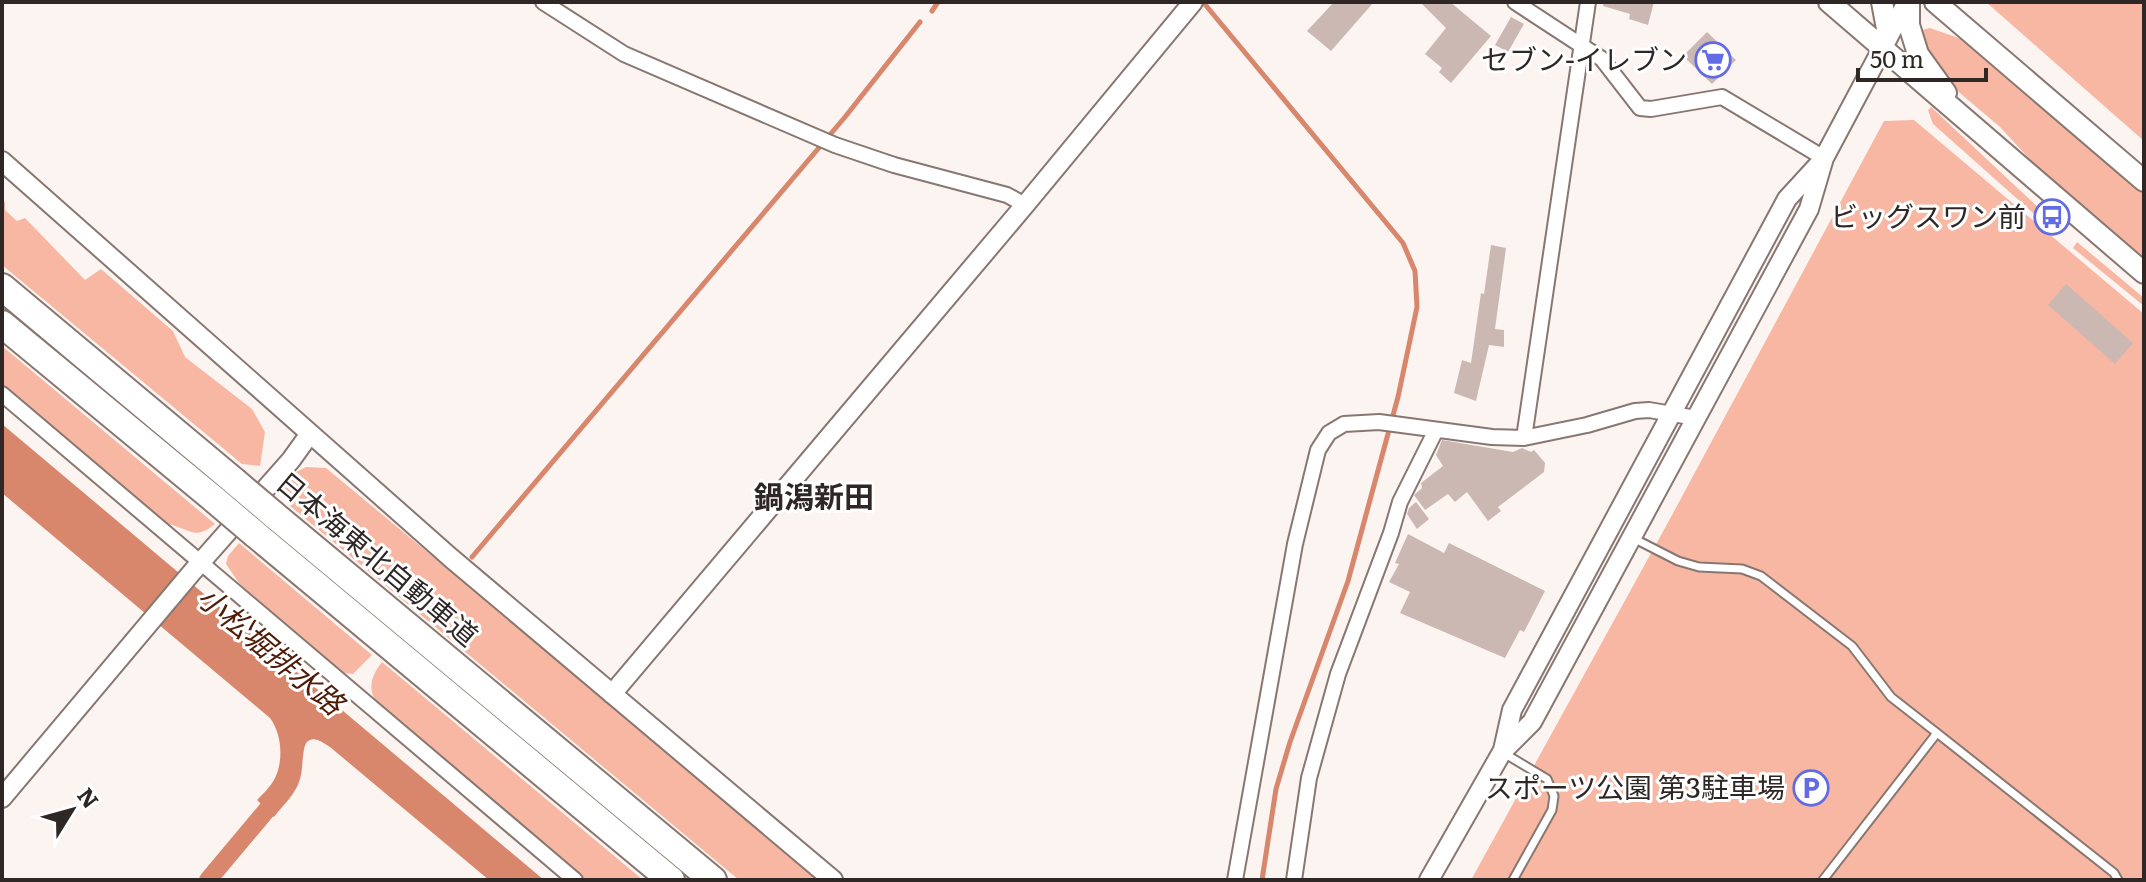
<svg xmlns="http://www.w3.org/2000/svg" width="2146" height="882" font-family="Literata,'Noto Sans JP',serif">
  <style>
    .green { fill: #f7b7a2 }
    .water { fill: #d8876c }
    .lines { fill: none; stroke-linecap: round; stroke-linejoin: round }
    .stream { stroke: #d8876c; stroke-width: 5 }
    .canal { stroke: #d8876c; stroke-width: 18 }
    .building { fill: #cbb8b2 }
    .service-casing { stroke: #887771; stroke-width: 11 }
    .minor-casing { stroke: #887771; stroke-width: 18 }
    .tertiary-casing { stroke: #887771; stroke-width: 22 }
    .secondary-casing { stroke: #887771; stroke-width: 24 }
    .motorway-casing { stroke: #887771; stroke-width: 30 }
    .service { stroke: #fff; stroke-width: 7 }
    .minor { stroke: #fff; stroke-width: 14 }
    .tertiary { stroke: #fff; stroke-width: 18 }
    .secondary { stroke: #fff; stroke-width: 20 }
    .motorway { stroke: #fff; stroke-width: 26 }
    .motorway-bridge-casing { stroke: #887771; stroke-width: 30; stroke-linecap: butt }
    .motorway-bridge { stroke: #fff; stroke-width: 26 }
    .labels { text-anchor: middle; stroke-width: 6; stroke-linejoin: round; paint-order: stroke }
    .poi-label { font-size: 28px; fill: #2e2725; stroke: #fff; text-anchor: end }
    .street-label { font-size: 28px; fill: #2e2725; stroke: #fff }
    .neighbourhood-label { font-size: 30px; font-weight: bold; fill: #2e2725; stroke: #fff }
    .water-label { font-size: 30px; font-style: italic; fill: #4f1c09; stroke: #fff }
  </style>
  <rect width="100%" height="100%" fill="#fcf4f1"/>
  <!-- green -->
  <path class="green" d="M1986 2H2144V141Z
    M1930 28 1964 40 2144 193V262L2051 182 2000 127 1941 77 1925 56 1918 31Z
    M1931 107 2043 212 2040 219 1933 124 1928 110Z
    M1914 120 2144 314V880H1471L1671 517 1884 121Z
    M2 200 5 202V210L17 221 25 218 85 280 101 269 173 331 185 357 252 409 265 432 260 466 242 464 2 265Z
    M2077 242 2144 298V306L2073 248Z
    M2 346 215 524C194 541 191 529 168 524L2 386Z
    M306 467 326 468 823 880H739L289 505 284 488 296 472Z
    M239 543 372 655 353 674 340 673 239 583 226 564 228 556Z
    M382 662 643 880H585L381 708C367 692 369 679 382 662Z"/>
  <!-- water -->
  <path class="water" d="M2 424 544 880H489L330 747C323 743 314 735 307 742 302 746 303 771 300 779 296 794 283 805 274 817L257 800C263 794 270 787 274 780 284 762 282 734 270 718L2 493Z"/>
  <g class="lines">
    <!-- stream -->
    <path class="stream" d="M1203 2 1403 243 1415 271 1417 307 1398 397 1348 581 1290 742 1276 789 1262 880
      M932 11 938 2
      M472 557 845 117 920 22"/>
    <!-- canal -->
    <path class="canal" d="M208 880 281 793"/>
  </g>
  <!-- building -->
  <path class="building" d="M1334 2H1374L1331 51 1307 31Z
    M1420 2H1450L1491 36 1451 83 1439 72 1442 68 1425 54 1446 28Z
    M1604 2H1654L1648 25 1629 19 1630 14 1603 6Z
    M1511 17 1524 24 1508 52 1495 45Z
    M1707 32 1736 60 1712 84 1683 56Z
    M1491 245 1506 248 1495 329 1504 330V347L1489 345 1476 401 1454 393 1462 360 1471 363 1481 293 1484 294Z
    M2066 284 2133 343 2115 364 2048 305Z
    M1442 440 1513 452 1522 448 1531 452 1534 450 1545 463 1544 472 1498 507 1501 511 1488 521 1467 492 1455 502 1448 494 1425 510 1414 495 1422 488 1421 483 1443 466 1436 455Z
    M1416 502 1429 519 1417 529 1407 514 1409 508Z
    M1408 534 1444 553 1449 543 1545 591 1524 632 1520 630 1505 658 1400 613 1410 592 1389 582 1399 564 1395 563Z"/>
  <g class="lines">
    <defs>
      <path id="service" d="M1633 538 1678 561 1699 567 1742 569 1761 576 1852 646 1891 697 1937 733 1823 880
        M1937 733 2114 873 2118 880
        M1502 752 1547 779 1554 796 1552 810 1513 880"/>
      <path id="minor" d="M543 2 624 54 835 145 894 165 1007 195 1025 205
        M1515 2 1602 59 1640 108 1651 109 1722 97 1824 158
        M2 394 575 880
        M1524 438 1588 2
        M1235 880 1295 544 1318 450 1329 433 1344 424 1379 422 1492 437 1524 438 1587 425 1635 411 1649 410 1696 418
        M1294 880 1309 778 1338 674 1391 533 1400 502 1436 430"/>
      <path id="tertiary" d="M2 161 451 558 833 880
        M612 694 1025 205 1193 2
        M1503 750 1512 710 1787 199 1820 163
        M2 798 193 571 291 460 309 435
        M1429 880 1502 752 1532 722 1809 209 1824 158 1907 2"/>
      <path id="secondary" d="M1829 2 2144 273
        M1882 2 1887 29 1883 49
        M1909 2V25L1918 54 1946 93
        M1935 2 2144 181"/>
      <path id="motorway" d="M2 287 234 481
        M2 324 215 500
        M274 515 713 880
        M255 534 671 880"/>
    </defs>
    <!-- service casing -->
    <use href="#service" class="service-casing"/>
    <!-- minor casing -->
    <use href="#minor" class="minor-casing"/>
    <!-- tertiary casing -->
    <use href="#tertiary" class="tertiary-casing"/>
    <!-- secondary casing -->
    <use href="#secondary" class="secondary-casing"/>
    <!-- motorway casing -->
    <use href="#motorway" class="motorway-casing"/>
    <!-- service -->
    <use href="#service" class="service"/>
    <!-- minor -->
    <use href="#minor" class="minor"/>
    <!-- tertiary -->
    <use href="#tertiary" class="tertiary"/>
    <!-- secondary -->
    <use href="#secondary" class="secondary"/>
    <!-- motorway -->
    <use href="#motorway" class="motorway"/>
    <defs>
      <path id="motorway-bridge" d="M234 481 274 515
        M215 500 255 534"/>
    </defs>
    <!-- motorway-bridge casing -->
    <use href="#motorway-bridge" class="motorway-bridge-casing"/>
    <!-- motorway-bridge -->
    <use href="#motorway-bridge" class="motorway-bridge"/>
  </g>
  <!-- icons -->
  <defs>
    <symbol id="supermarket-ring" viewBox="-11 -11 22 22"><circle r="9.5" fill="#fff" stroke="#626be3" stroke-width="1.5"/><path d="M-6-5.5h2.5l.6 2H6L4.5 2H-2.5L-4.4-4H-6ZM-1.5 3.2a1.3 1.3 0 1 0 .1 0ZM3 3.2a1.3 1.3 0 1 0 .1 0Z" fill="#626be3"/></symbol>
    <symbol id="bus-ring" viewBox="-11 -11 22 22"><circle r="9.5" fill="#fff" stroke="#626be3" stroke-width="1.5"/><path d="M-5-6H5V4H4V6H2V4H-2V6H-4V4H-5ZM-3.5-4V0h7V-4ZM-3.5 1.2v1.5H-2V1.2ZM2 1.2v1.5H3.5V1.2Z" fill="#626be3"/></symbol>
    <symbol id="parking-ring" viewBox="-11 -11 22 22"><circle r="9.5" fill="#fff" stroke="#626be3" stroke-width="1.5"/><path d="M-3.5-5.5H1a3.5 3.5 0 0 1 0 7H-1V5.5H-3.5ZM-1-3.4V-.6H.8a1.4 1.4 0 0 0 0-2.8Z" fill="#626be3"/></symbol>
  </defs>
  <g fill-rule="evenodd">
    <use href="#supermarket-ring" x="1693" y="40" width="40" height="40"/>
    <use href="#bus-ring" x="2032" y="197" width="40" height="40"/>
    <use href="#parking-ring" x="1791" y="768" width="40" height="40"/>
  </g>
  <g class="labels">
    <!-- poi labels -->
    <g class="poi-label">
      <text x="1687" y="70">セブン-イレブン</text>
      <text x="2026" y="227">ビッグスワン前</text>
      <text x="1785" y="798">スポーツ公園 第3駐車場</text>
    </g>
    <!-- street labels -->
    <g class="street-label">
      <text transform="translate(377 559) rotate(40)" y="10">日本海東北自動車道</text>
    </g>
    <!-- neighbourhood labels -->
    <g class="neighbourhood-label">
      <text x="814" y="508">鍋潟新田</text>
    </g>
    <!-- water labels -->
    <g class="water-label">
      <text transform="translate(270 651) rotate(40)" y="10">小松堀排水路</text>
    </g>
  </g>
  <!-- border -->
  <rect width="2146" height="882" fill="none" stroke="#2e2725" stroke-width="8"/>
  <!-- north arrow -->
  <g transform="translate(72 810) rotate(53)" stroke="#ffffff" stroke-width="6" paint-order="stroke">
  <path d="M0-6L14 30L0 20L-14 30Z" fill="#2e2725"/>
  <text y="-12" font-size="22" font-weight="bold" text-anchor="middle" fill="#2e2725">N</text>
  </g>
  <!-- scale -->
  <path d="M1858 68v12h128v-12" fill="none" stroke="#2e2725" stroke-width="4"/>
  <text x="1870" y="68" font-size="24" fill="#2e2725" stroke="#ffffff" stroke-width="6" paint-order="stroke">50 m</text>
</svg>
